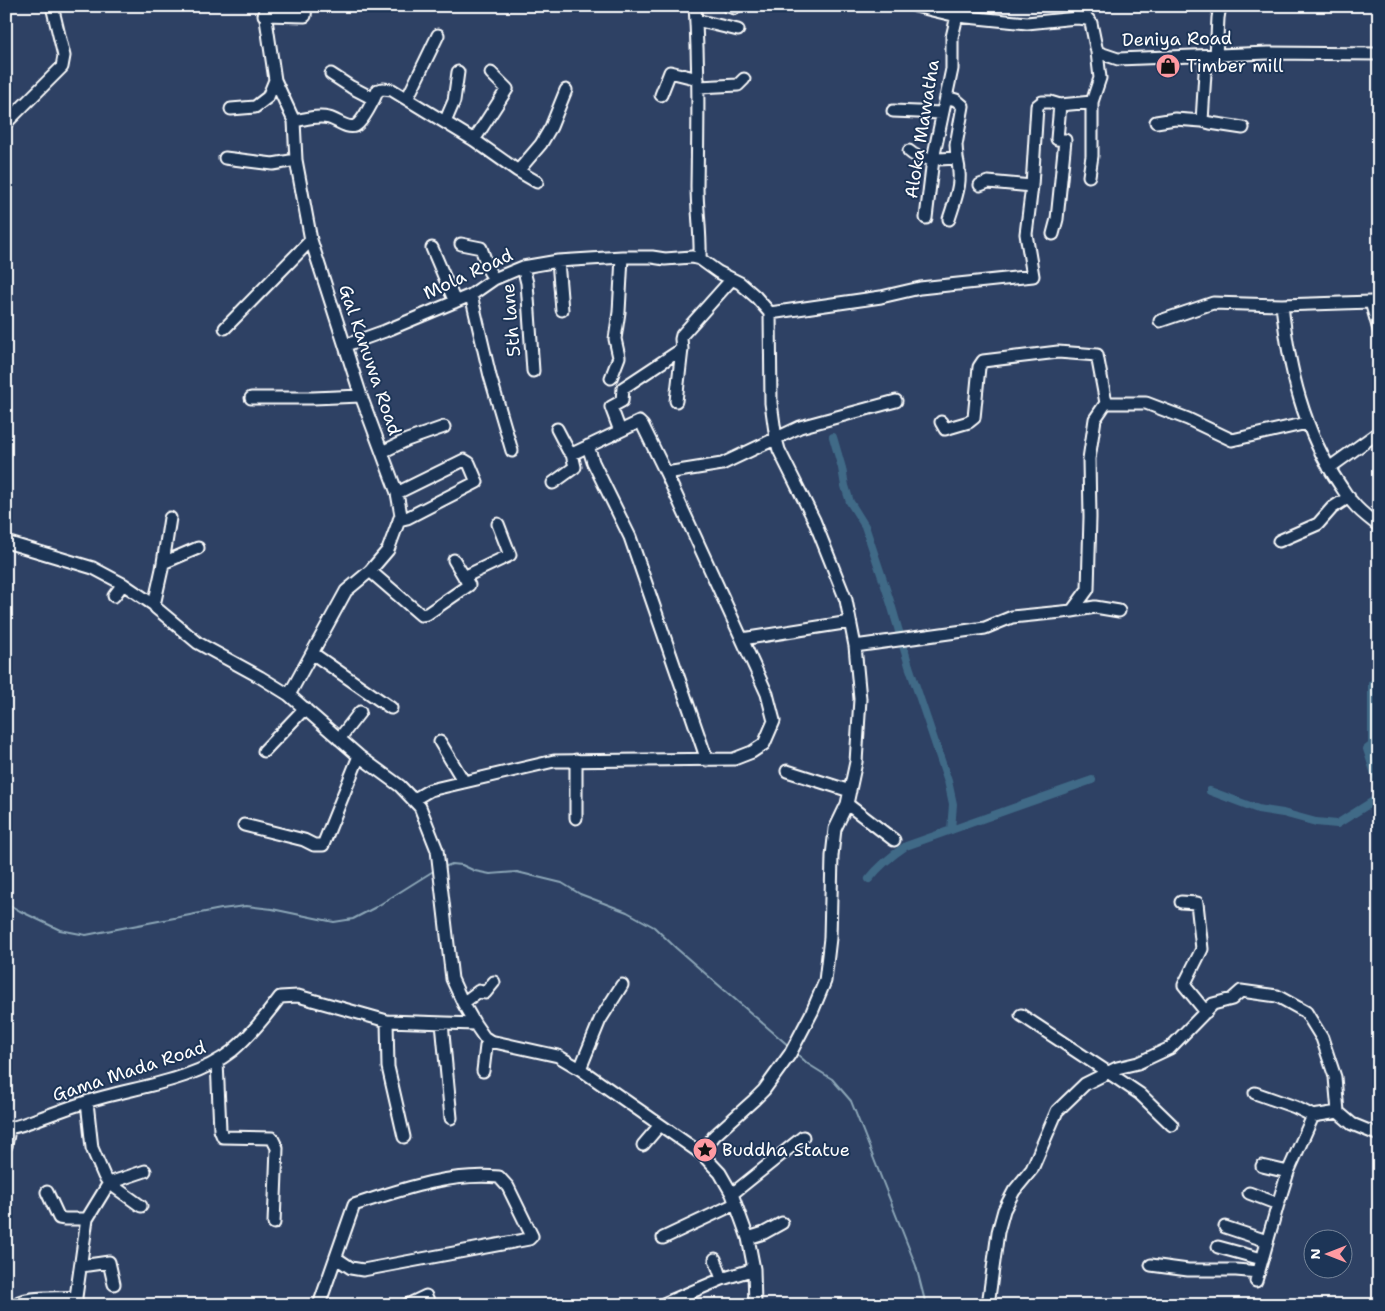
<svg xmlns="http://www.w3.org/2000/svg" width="1385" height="1311" font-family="'Shantell Sans',sans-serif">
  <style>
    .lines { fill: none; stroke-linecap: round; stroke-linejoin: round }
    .stream { stroke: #8ca6b7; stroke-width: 2 }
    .canal { stroke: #406a87; stroke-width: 8 }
    .minor-casing { stroke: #fff; stroke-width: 15 }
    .minor { stroke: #1d3557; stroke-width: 11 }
    .labels { text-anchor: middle; stroke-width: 4; stroke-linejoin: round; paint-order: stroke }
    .street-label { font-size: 18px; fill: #fff; stroke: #1d3557 }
    .poi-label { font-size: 18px; fill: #fff; stroke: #1d3557; text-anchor: start }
  </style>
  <rect width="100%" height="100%" fill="#2e4164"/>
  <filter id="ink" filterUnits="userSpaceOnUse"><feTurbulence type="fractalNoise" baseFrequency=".02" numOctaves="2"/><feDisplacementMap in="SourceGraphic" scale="10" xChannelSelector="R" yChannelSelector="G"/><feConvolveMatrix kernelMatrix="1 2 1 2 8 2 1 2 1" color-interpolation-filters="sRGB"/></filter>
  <g filter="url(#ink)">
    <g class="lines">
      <!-- stream -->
      <path class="stream" d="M444 867 452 864 462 865 475 871 490 874 517 872 562 883 580 894 627 912 654 927 676 948 790 1047
        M6 903 20 911 60 930 86 935 221 909 246 906 272 909 334 922 353 919 376 907 435 870
        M795 1052 808 1064 832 1079 851 1101 916 1266 926 1305"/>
      <!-- canal -->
      <path class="canal" d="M833 437 842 468 845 486 850 502 865 526 891 604 909 666 948 781 953 804 951 830
        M1379 683 1372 684V745L1367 749 1379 787
        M1210 791 1258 809 1283 813 1316 822 1337 824 1375 800H1379
        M869 879C880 865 891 856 906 846L1092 780"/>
      <defs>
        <path id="minor" d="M264 6 275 80 294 121 296 160 311 240 361 396 397 493 401 515 388 550 370 571 346 591 289 695
          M695 6C699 66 698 126 697 186 697 211 701 235 700 259L718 272 740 283 756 297 770 313 771 403 776 439 779 450 814 520 846 600 855 646 860 699 856 762 847 804 835 829 832 856 830 938 825 981 812 1012 790 1054 764 1090 754 1100 714 1136 702 1154 720 1173 732 1194 748 1238 754 1269 755 1305
          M727 6 735 8
          M915 6 957 16 1027 23 1076 18 1088 19 1091 23 1097 52 1118 59 1268 53 1379 54
          M264 15 305 16 306 6
          M696 20 738 30
          M1216 56 1218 18 1220 6
          M1206 57 1202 121 1210 123 1243 128
          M331 74 351 87 374 99
          M699 87 738 85 744 79
          M661 95 670 72 698 79
          M407 99 438 35
          M231 109 255 107 268 97 275 80
          M893 111 942 113
          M294 121C306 119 317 115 329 118 337 120 347 129 355 126 363 122 374 99 378 90L383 89 392 90 474 140 518 171 541 144 551 127 566 90
          M445 122 454 101 458 72
          M1156 122 1175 119 1202 121
          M6 123 62 67 64 56 52 6
          M474 140 507 89 491 73
          M909 151C920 162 942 159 957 158L956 145 963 106 956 100 946 97
          M225 158 273 164 296 160
          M518 171 537 182
          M1089 176 1092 156V102
          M980 185 988 182 1032 186
          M926 218 933 159 952 69V37L957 16
          M949 219C956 197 963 182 957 158
          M1053 234 1057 219 1065 140 1057 139 1060 105
          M461 244 481 248 489 271 494 279
          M432 248 455 302
          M558 261 562 310
          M523 267 527 283 533 371
          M471 295 490 376 512 451
          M1282 305C1289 369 1303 431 1340 485 1344 491 1348 498 1353 503 1360 512 1370 519 1379 526
          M770 313 881 297 920 288 1033 276 1026 234 1032 186 1037 106 1042 102H1050L1060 105 1092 102 1100 78 1097 52
          M1160 321 1213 303 1282 305 1371 302 1379 330
          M225 328 311 240
          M346 345 385 331 471 295 494 279 523 267 558 261 622 257H652L665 259 692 257 700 259
          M611 378 619 357 615 339 619 312 622 257
          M251 398H313L361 396
          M676 401 682 349
          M941 422 945 429 969 422 974 418 979 367 983 361 1058 352 1097 355 1106 403
          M557 429 568 450 572 454
          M620 431 611 407 622 401 623 388 682 349 681 339 682 335 732 279
          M588 446 593 462 630 537 707 760
          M382 452 407 440 444 427
          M1329 468 1379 432
          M553 483 575 467 572 454 639 422 643 426 666 473
          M397 493 464 460 469 463 477 482 407 518 399 520
          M1279 541 1318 524 1332 508 1349 497
          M6 542 93 568 123 584 154 605 156 608 198 643 260 677 289 695 359 756 400 786 420 807 437 850 452 979 463 1003 475 1024 484 1037 490 1041 558 1056 580 1069 702 1154
          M163 563 198 548
          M370 571 421 615 427 614 469 585 454 560
          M464 577 510 555 498 524
          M114 596 123 584
          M154 605 162 569 170 518
          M1072 611 1095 607 1119 611
          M742 639 850 622
          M855 646 985 628 1012 617 1072 611 1088 589 1090 517 1089 459 1095 419 1106 403H1146L1188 419 1232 440 1307 423
          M312 653 391 708
          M339 739 360 712
          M440 742 464 782
          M264 751 305 708
          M787 771 850 791
          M413 800 430 790 554 761 734 759 752 752 764 744 774 721 767 694 666 473 722 464 800 427 896 401
          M847 804 894 840
          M576 818V760
          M244 825 304 840 314 845H323L359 756
          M1181 902 1197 903 1202 949 1184 985 1206 1012
          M463 1003 479 991 485 993 494 982
          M1021 1015 1109 1073 1140 1094 1172 1125
          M387 1021 388 1067 404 1137
          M442 1023 451 1118
          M217 1061 220 1130 223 1137 272 1138 277 1148 274 1223
          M580 1069 600 1020 622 985
          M483 1071 486 1046 490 1041
          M1255 1093 1295 1107 1313 1116 1338 1112
          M6 1128C15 1128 24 1124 32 1121 50 1115 67 1108 86 1102 132 1087 193 1082 232 1051 250 1036 266 1016 280 997L298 996 387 1021 475 1024
          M643 1145 660 1125
          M6 1146 9 1129
          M1262 1166 1288 1172
          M109 1183 141 1206
          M109 1183 145 1171
          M47 1192 59 1218 65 1219H87
          M1249 1193 1278 1204
          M732 1194 803 1137
          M1225 1227 1267 1241
          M663 1238 735 1204
          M748 1238 764 1233 782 1223
          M1218 1247 1262 1259
          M715 1259 722 1279
          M1151 1265 1188 1270H1236L1259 1272
          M81 1266 109 1262 114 1284
          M1256 1281 1278 1204 1288 1172 1313 1116
          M17 1305 19 1302C35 1296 59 1299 76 1297
          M77 1305 76 1297 87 1219 109 1183 104 1176 92 1148 87 1102
          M319 1305 354 1205C400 1190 450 1172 499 1177L508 1187 532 1236 529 1239 363 1270 351 1268 336 1258
          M407 1305 426 1296 430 1305
          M661 1305 722 1279 754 1269
          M988 1305 998 1232 1004 1210 1014 1191 1032 1169 1057 1111 1085 1084 1117 1068 1138 1063 1170 1048 1213 1004 1232 999 1241 991 1277 996 1306 1012 1322 1038 1335 1077 1338 1112 1352 1124 1379 1135"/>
      </defs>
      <!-- minor casing -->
      <use href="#minor" class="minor-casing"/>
      <!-- minor -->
      <use href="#minor" class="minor"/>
    </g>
  </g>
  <!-- icons -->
  <defs>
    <symbol id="shop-disc" viewBox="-11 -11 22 22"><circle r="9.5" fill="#ff9aa2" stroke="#1d3557"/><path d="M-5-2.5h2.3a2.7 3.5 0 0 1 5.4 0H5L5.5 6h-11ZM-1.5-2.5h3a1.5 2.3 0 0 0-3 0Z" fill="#111"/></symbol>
    <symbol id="sight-disc" viewBox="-11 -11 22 22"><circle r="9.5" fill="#ff9aa2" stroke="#1d3557"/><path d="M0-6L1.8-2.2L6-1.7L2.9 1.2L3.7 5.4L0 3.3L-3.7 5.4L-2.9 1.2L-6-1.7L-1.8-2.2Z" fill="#111"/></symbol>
  </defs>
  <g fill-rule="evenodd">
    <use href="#shop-disc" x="1154" y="52" width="28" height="28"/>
    <use href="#sight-disc" x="691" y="1136" width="28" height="28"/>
  </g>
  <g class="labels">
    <!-- street labels -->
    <g class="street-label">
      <text transform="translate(1177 39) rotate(-1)" y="6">Deniya Road</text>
      <text transform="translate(922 129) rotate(-81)" y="6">Aloka Mawatha</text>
      <text transform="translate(468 274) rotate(-25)" y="6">Mola Road</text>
      <text transform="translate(511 320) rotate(-95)" y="6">5th lane</text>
      <text transform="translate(370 360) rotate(71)" y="6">Gal Kanuwa Road</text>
      <text transform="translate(129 1071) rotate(-18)" y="6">Gama Mada Road</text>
    </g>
    <!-- poi labels -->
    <g class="poi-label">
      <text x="1186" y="72">Timber mill</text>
      <text x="722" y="1156">Buddha Statue</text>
    </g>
  </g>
  <!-- margin -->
  <rect width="1385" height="1311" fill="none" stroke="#1d3557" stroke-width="25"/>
  <rect x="12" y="12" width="1360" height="1286" fill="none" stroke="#fff" stroke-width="2" filter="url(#ink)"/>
  <!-- north arrow -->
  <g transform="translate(1328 1254) rotate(270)"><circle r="24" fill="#1d3557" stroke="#77869a"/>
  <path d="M0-4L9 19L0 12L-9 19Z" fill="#ff9aa2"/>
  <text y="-8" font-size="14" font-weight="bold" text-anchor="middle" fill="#ffffff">N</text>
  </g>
</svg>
